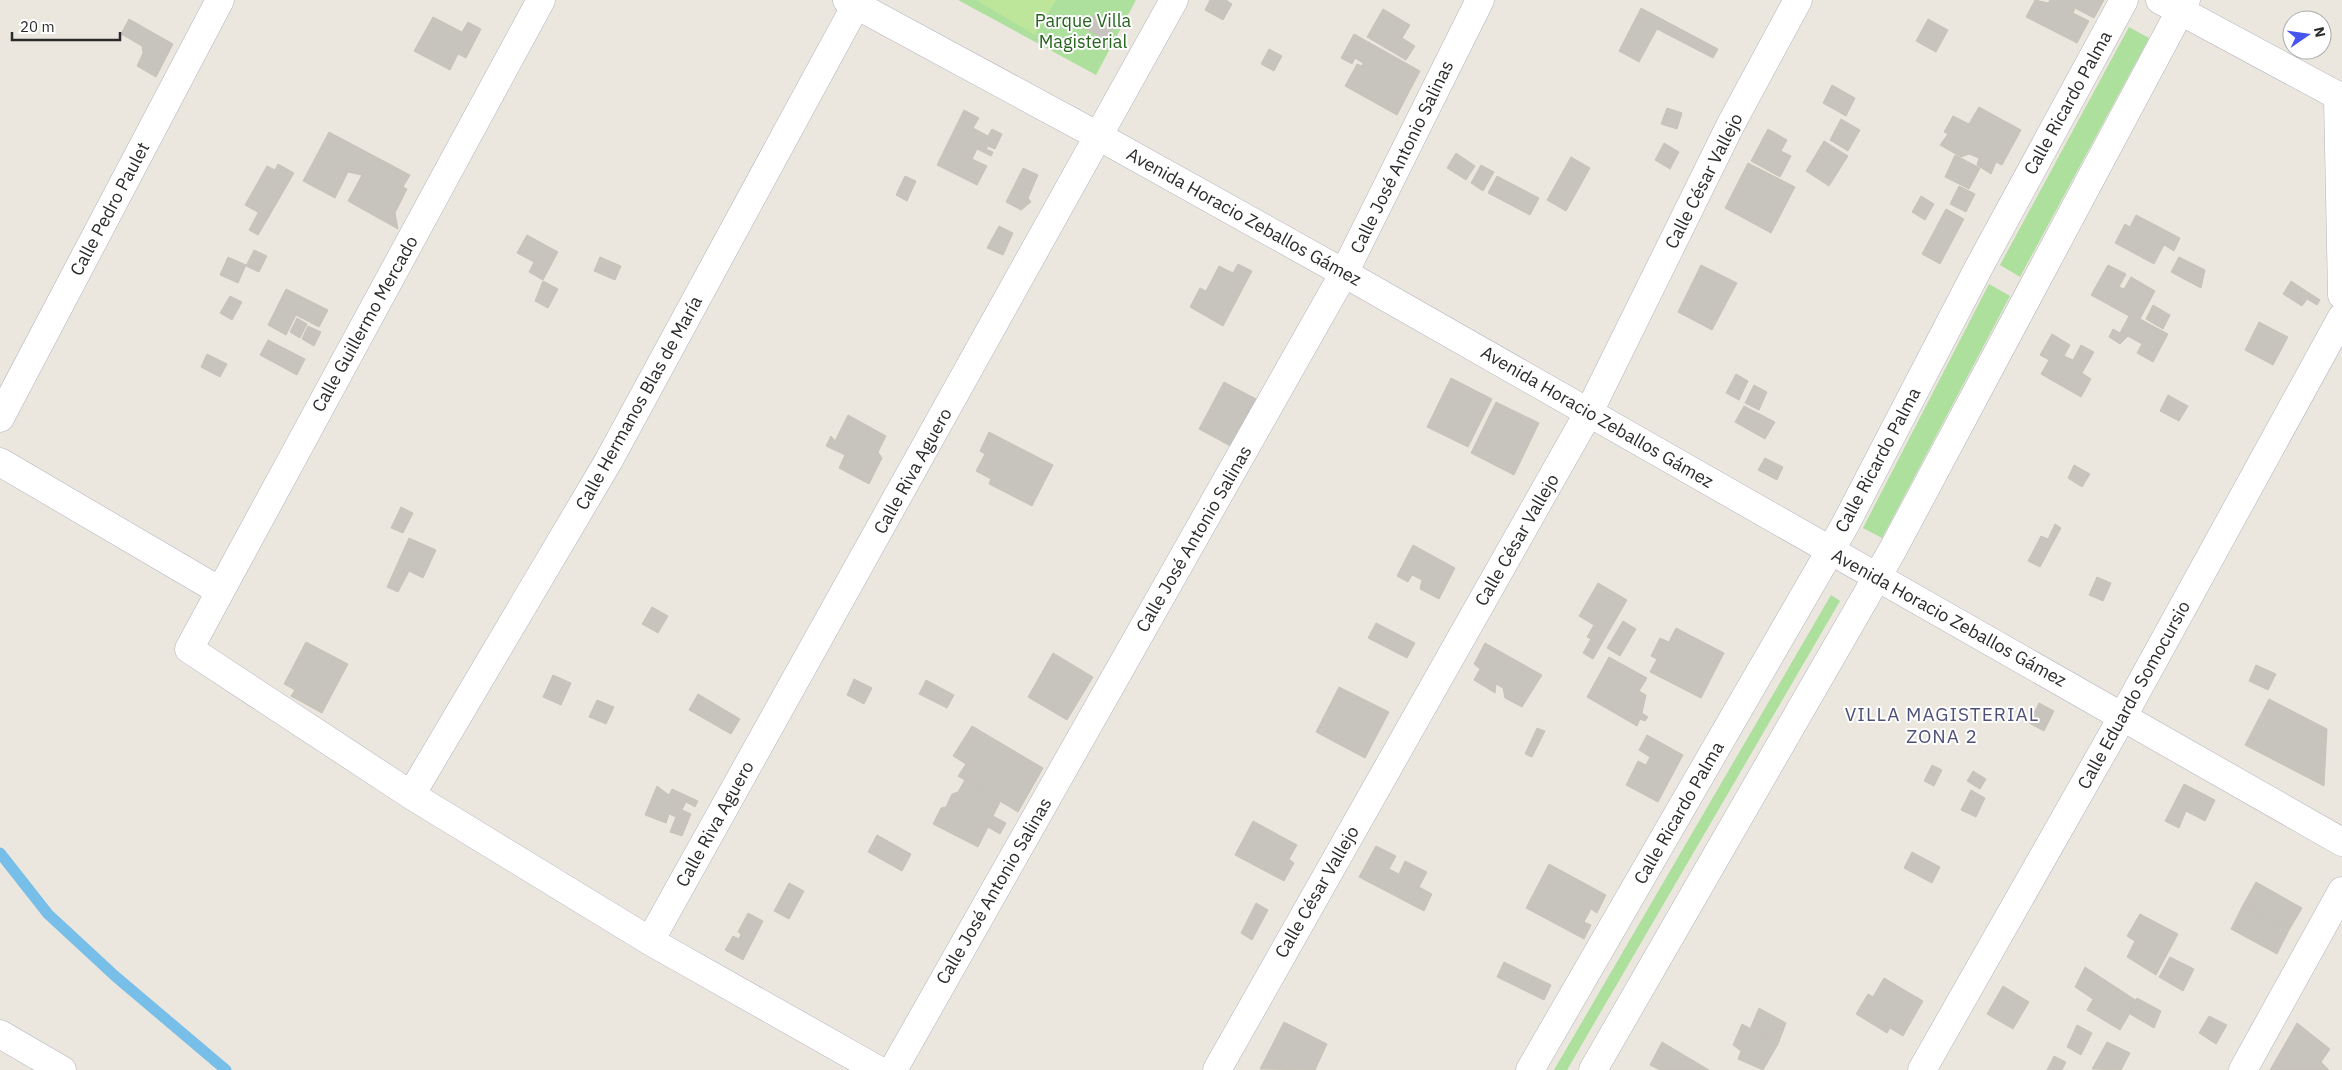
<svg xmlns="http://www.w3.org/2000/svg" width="2342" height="1070" font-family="'IBM Plex Sans',sans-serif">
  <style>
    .green { fill: #addf9d }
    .pitch { fill: #bee69a }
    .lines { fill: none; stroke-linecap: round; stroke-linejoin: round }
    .stream { stroke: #77bee8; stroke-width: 11 }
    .building { fill: #c7c4bd; stroke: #c7c3b7 }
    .street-casing { stroke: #b1b2be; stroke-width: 29 }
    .secondary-casing { stroke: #b1b2be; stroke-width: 29 }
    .street { stroke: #fff; stroke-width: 28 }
    .secondary { stroke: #fff; stroke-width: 28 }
    .labels { text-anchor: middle; stroke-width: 4; stroke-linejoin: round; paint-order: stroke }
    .park-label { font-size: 18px; fill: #26641e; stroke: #fff }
    .street-label { font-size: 18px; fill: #2b2b2b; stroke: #fff }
    .neighbourhood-label { font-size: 19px; letter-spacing: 1px; fill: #4d5179; stroke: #fff }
  </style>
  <rect width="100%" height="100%" fill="#ece7de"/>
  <!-- green -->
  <path class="green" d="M958 0H1136L1096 75Z
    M2129 27 2149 38 2020 277 2000 265Z
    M1989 284 2010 296 1882 538 1863 528Z
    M1831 595 1840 601 1567 1070H1554Z"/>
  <!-- pitch -->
  <path class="pitch" d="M976 0H1056L1035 35Z"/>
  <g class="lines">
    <!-- stream -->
    <path class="stream" d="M0 853 48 914 115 976 226 1070"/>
  </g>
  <!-- building -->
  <path class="building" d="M1210 0H1226L1232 4 1223 20 1205 10Z
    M2035 0 2048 3 2050 0H2104L2094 18 2075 8 2073 13 2089 21 2077 43 2026 17Z
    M1641 8 1718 49 1713 58 1657 29 1639 62 1619 51Z
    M1383 9 1410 25 1402 38 1415 46 1406 60 1367 37Z
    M1094 15 1114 26 1105 40 1086 29Z
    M433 17 462 32 468 22 481 29 466 58 458 54 450 70 414 51Z
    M129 19 173 44 156 77 137 66 143 53 142 46 121 34Z
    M1928 19 1948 30 1936 52 1916 41Z
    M1354 34 1420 71 1397 115 1345 86 1357 64 1362 66 1363 63 1355 58 1352 64 1341 58Z
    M1269 49 1282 56 1274 71 1261 64Z
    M1832 85 1855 98 1846 116 1823 103Z
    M1979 107 2021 130 2002 165 1996 162 1991 174 1977 165 1979 158 1969 154 1961 157 1940 145 1948 134 1944 132 1953 116 1969 124Z
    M1667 108 1682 113 1677 129 1661 124Z
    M964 110 979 118 973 128 988 136 992 129 1002 134 995 149 988 146 986 149 993 152 991 156 977 149 972 159 987 166 977 185 937 165Z
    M1841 119 1860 130 1848 151 1830 140Z
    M1768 129 1787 140 1781 151 1791 156 1780 177 1751 161Z
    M329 132 410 175 403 187 407 189 395 213 398 229 348 201 362 175 348 172 335 198 303 181Z
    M1824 141 1848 156 1829 186 1806 171Z
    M1664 143 1679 152 1670 169 1655 160Z
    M1456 153 1475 166 1466 180 1447 168Z
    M1955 155 1980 168 1969 189 1945 177Z
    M1571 157 1590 168 1566 211 1547 200Z
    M1748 163 1795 187 1771 233 1725 208Z
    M278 164 294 173 268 218 245 205 267 166 275 170Z
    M1481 165 1494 172 1483 191 1471 183Z
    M1023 168 1038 175 1028 198 1031 202 1021 210 1006 202Z
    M905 176 916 181 907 201 896 195Z
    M1497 176 1539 198 1530 215 1488 193Z
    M1959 186 1975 194 1966 212 1950 204Z
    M1921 196 1934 204 1925 220 1912 212Z
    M1946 209 1964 219 1940 264 1922 254Z
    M258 213 268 218 258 235 249 230Z
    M2136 215 2180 238 2174 251 2164 245 2154 264 2115 243 2125 224 2130 227Z
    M999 226 1013 233 1003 255 987 248Z
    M527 235 558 252 543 280 529 272 534 262 517 253Z
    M254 250 267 256 259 272 246 266Z
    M228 257 246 265 238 283 220 275Z
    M600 257 621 266 615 280 594 271Z
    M2179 257 2205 270 2201 288 2171 272Z
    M1238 264 1252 271 1223 326 1190 307 1200 288 1206 291 1219 266 1233 273Z
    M1701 265 1737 283 1712 330 1678 312Z
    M2108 265 2126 274 2119 287 2124 289 2131 277 2155 291 2140 319 2168 334 2153 362 2137 353 2142 344 2128 336 2120 344 2109 337 2113 329 2120 333 2129 316 2091 295Z
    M543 281 558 289 548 308 535 301Z
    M2291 281 2320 300 2317 305 2307 299 2302 306 2283 294Z
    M286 289 328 310 319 327 296 315 286 335 268 325Z
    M230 296 242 302 232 320 220 313Z
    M2153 305 2170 315 2163 329 2146 319Z
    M297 318 307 324 300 338 290 332Z
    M2259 322 2288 337 2273 365 2245 350Z
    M308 326 321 332 314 346 302 339Z
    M2052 334 2070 345 2064 356 2073 360 2081 345 2094 352 2082 373 2091 379 2081 397 2041 374 2049 360 2040 355Z
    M268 340 305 359 297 375 260 355Z
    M207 354 227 364 220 377 201 367Z
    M1736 374 1748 381 1739 400 1726 393Z
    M1451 378 1492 399 1468 447 1427 427Z
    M1224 382 1258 400 1234 448 1199 429Z
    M1754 385 1767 392 1759 410 1745 403Z
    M2168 395 2188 406 2179 421 2160 411Z
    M1496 402 1539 423 1514 475 1471 453Z
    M1744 406 1775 422 1765 439 1735 422Z
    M848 415 886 436 878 452 882 458 869 484 839 468 845 455 826 446 831 436 835 441Z
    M989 432 1053 465 1032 506 989 484 991 479 976 471 985 454 980 451Z
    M1765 458 1783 467 1777 480 1758 470Z
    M2074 465 2090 474 2082 487 2068 478Z
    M401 507 413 513 403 533 391 528Z
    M2055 524 2061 528 2040 567 2028 561 2041 536 2048 539Z
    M409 538 436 550 423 578 409 571 398 592 387 587Z
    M1413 545 1455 568 1439 599 1420 589 1422 580 1412 575 1408 582 1397 576Z
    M2097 577 2111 583 2103 601 2089 595Z
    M1598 583 1627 600 1593 659 1583 653 1591 639 1587 637 1594 625 1579 616Z
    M652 607 668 616 658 633 642 624Z
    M1623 621 1636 629 1620 656 1607 648Z
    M1376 623 1415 643 1407 658 1368 638Z
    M1676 628 1724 653 1701 698 1650 672 1657 659 1651 656 1660 638 1669 642Z
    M306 642 348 664 322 713 291 696 295 690 284 684Z
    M1485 643 1542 675 1522 707 1505 698 1503 688 1496 684 1495 693 1474 680 1480 669 1474 664Z
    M1053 653 1093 677 1067 720 1028 697Z
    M1609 657 1647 678 1639 691 1646 695 1642 713 1648 717 1645 721 1640 719 1637 726 1587 697Z
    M2256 665 2276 674 2268 690 2249 681Z
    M553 675 571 683 561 705 543 697Z
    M854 679 872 688 864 704 847 695Z
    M926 680 954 695 947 708 919 694Z
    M1339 687 1389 712 1365 758 1316 732Z
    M698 694 740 719 731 734 689 710Z
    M2269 699 2327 729 2324 786 2245 745Z
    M597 700 614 707 606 724 589 717Z
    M2039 703 2054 711 2044 731 2029 723Z
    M972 726 1043 768 1018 812 958 776 966 764 953 756Z
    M1537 728 1545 731 1532 757 1525 754Z
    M1647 735 1683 755 1658 802 1626 785 1638 761 1646 765 1650 757 1639 750Z
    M1932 765 1942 770 1934 786 1924 781Z
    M1973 771 1986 779 1980 789 1967 781Z
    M965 780 1000 802 993 816 1006 823 1000 834 988 827 978 847 933 824 941 808 946 807 952 794 958 792Z
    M2184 784 2215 800 2205 821 2186 811 2179 828 2165 821Z
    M657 786 669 795 672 789 698 801 695 807 686 802 682 810 691 814 682 836 670 832 676 817 669 814 666 823 645 815Z
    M1971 790 1985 798 1976 817 1961 810Z
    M1253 821 1297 845 1289 859 1294 863 1284 881 1235 855Z
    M877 835 911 854 902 871 868 852Z
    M1376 846 1396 856 1389 869 1399 874 1405 861 1427 872 1419 887 1432 894 1424 911 1359 877Z
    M1912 852 1940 867 1932 883 1904 868Z
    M1549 864 1606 895 1597 913 1591 909 1584 922 1591 925 1584 939 1526 908Z
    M2256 882 2302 908 2289 930 2243 905Z
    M789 883 804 891 789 919 774 911Z
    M1256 903 1268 910 1252 940 1241 933Z
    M2243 905 2289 930 2277 954 2231 929Z
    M748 913 763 921 743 960 725 950 733 936 739 939 741 934 738 932Z
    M2140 914 2178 934 2156 975 2127 957 2135 941 2127 936Z
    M2170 957 2194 969 2183 991 2159 977Z
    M1504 962 1551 985 1544 1000 1497 977Z
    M2085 967 2137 1001 2120 1030 2087 1010 2093 999 2075 987Z
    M1884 978 1923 1001 1903 1036 1890 1028 1887 1033 1856 1014 1868 994 1873 997Z
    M2003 986 2029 1002 2013 1029 1987 1014Z
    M2137 998 2161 1011 2154 1028 2130 1014Z
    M1759 1008 1786 1023 1778 1044 1750 1029Z
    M2209 1016 2227 1025 2216 1044 2199 1033Z
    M1284 1022 1327 1044 1315 1070 1260 1069Z
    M2297 1023 2330 1049 2321 1062 2329 1070H2270Z
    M1742 1024 1778 1044 1763 1070 1738 1059 1741 1051 1733 1045Z
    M2077 1025 2092 1033 2081 1055 2067 1047Z
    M1662 1042 1709 1070H1660L1650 1065Z
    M2107 1042 2130 1053 2121 1070 2092 1069Z
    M2054 1056 2066 1062 2062 1070H2047Z"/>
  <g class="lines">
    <defs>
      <path id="street" d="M541 0 189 649 411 795 650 941 878 1070
        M2160 0 2342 98
        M2338 98 2342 295
        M0 418 220 0
        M0 462 220 591
        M411 795 609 460 856 5
        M650 941 1174 0
        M0 1034 62 1070
        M893 1070 1344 273 1480 0
        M1217 1070 1589 412 1731 124 1798 0
        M1530 1070 1845 525 1979 267 2124 0
        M1593 1070 1892 551 2186 0
        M1922 1070 2123 716 2342 317
        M2243 1070 2342 891"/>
      <path id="secondary" d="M847 0 1100 137 1344 273 2342 842"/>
    </defs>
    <!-- street casing -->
    <use href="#street" class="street-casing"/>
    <!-- secondary casing -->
    <use href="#secondary" class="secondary-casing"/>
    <!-- street -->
    <use href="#street" class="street"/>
    <!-- secondary -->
    <use href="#secondary" class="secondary"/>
  </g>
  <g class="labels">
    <!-- park labels -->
    <g class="park-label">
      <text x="1083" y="27">Parque Villa<tspan x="1083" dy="21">Magisterial</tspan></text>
    </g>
    <!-- street labels -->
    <g class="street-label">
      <text transform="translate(2068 103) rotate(-61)" y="6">Calle Ricardo Palma</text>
      <text transform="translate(1402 157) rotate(-64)" y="6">Calle José Antonio Salinas</text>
      <text transform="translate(1704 181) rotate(-63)" y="6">Calle César Vallejo</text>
      <text transform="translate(110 209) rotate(-62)" y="6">Calle Pedro Paulet</text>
      <text transform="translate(1244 217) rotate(29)" y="6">Avenida Horacio Zeballos Gámez</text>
      <text transform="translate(365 324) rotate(-61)" y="6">Calle Guillermo Mercado</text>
      <text transform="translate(639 403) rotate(-61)" y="6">Calle Hermanos Blas de María</text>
      <text transform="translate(1597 417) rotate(30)" y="6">Avenida Horacio Zeballos Gámez</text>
      <text transform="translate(1878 460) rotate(-62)" y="6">Calle Ricardo Palma</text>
      <text transform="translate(913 471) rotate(-61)" y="6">Calle Riva Aguero</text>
      <text transform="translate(1194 539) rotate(-60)" y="6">Calle José Antonio Salinas</text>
      <text transform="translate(1517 540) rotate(-60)" y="6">Calle César Vallejo</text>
      <text transform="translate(1949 618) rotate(29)" y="6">Avenida Horacio Zeballos Gámez</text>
      <text transform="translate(2134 695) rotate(-61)" y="6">Calle Eduardo Somocursio</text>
      <text transform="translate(1679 813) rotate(-60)" y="6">Calle Ricardo Palma</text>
      <text transform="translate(715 824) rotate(-61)" y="6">Calle Riva Aguero</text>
      <text transform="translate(994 891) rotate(-60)" y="6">Calle José Antonio Salinas</text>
      <text transform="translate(1317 892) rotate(-60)" y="6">Calle César Vallejo</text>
    </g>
    <!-- neighbourhood labels -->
    <g class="neighbourhood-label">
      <text x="1942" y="721">VILLA MAGISTERIAL<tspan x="1942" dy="22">ZONA 2</tspan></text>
    </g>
  </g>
  <!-- north arrow -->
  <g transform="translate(2307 35) rotate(77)"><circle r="24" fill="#ffffff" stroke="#aaaaaa"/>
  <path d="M0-4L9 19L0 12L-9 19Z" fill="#4755f0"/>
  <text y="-8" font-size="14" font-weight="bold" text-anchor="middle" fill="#2b2b2b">N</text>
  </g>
  <!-- scale -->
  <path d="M12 32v8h108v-8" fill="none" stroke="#2b2b2b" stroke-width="2.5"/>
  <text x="20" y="32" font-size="15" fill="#2b2b2b" stroke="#ffffff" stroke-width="4" paint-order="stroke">20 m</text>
</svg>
